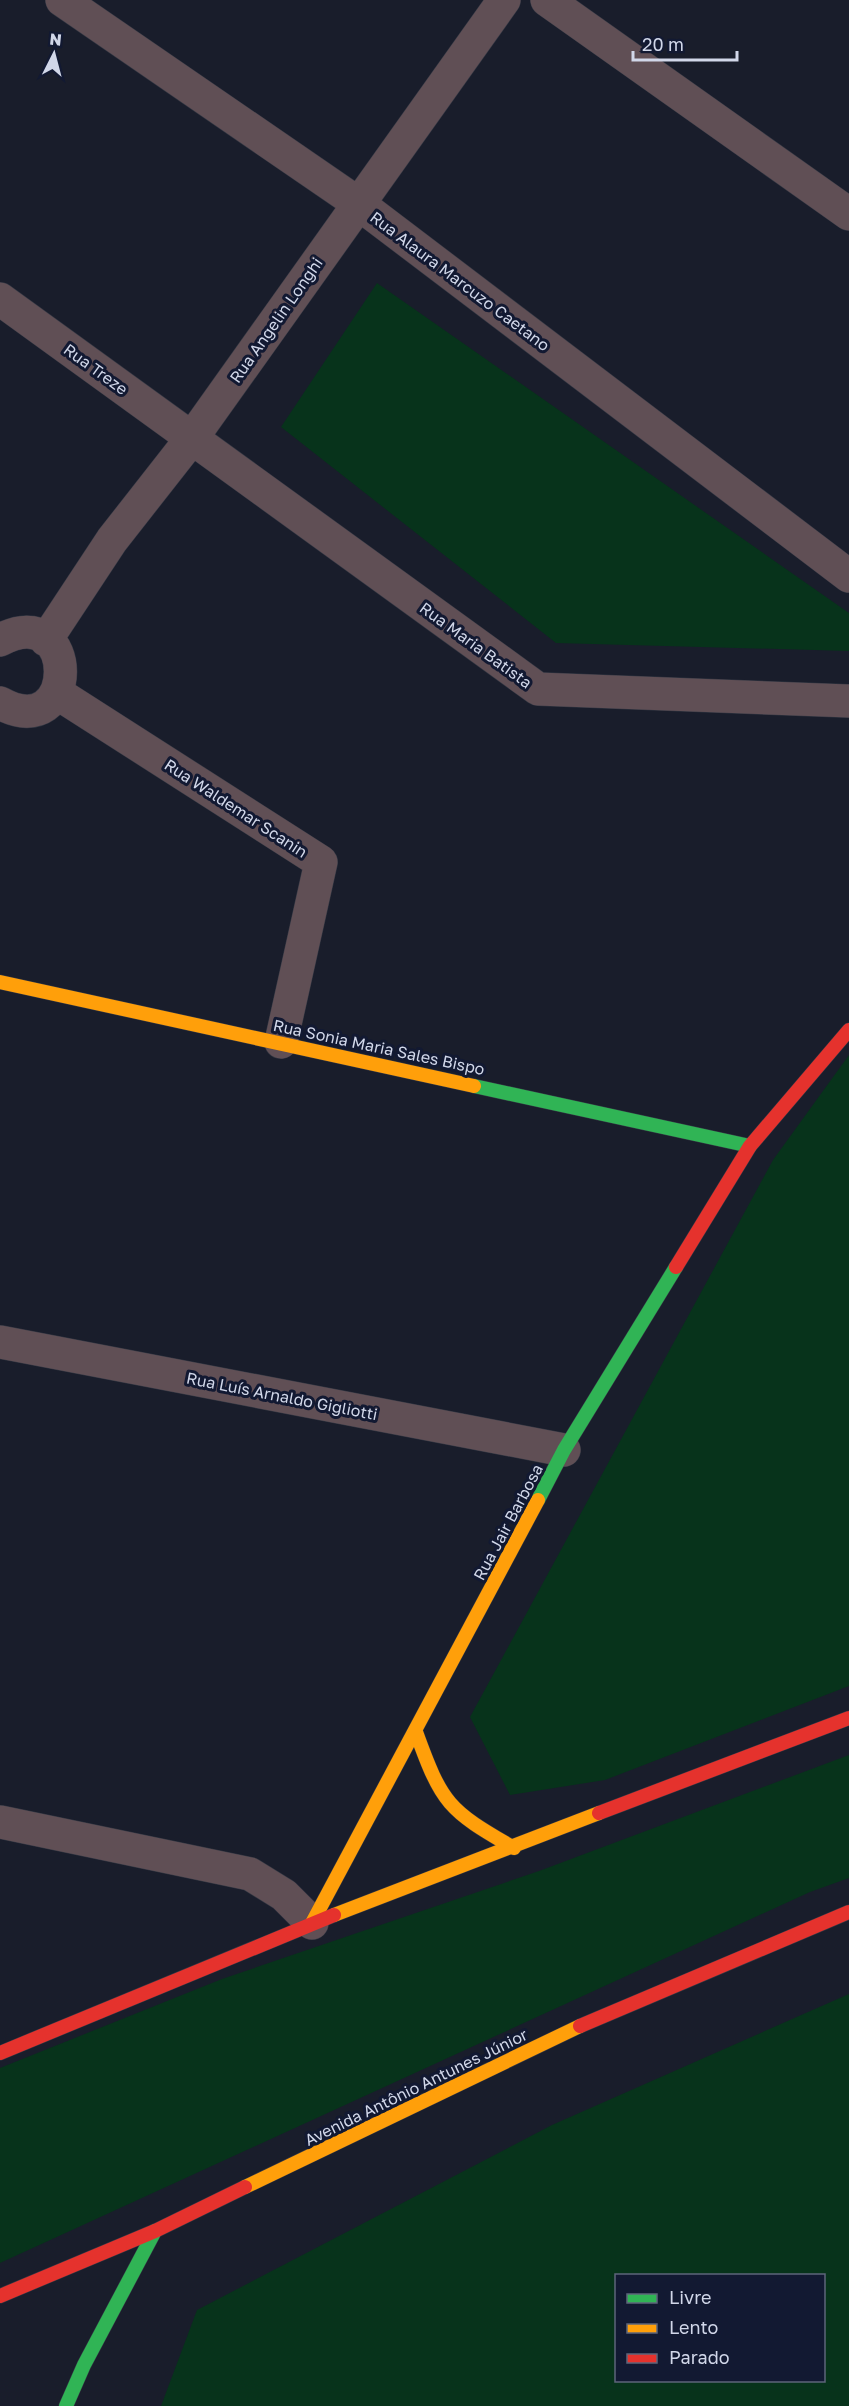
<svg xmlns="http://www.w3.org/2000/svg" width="849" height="2406" font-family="'Golos Text',sans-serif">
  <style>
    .green { fill: #07331b; fill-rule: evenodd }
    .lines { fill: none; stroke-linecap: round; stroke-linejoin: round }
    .street-casing { stroke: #343844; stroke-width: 34 }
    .fast-casing { stroke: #343844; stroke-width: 15 }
    .slow-casing { stroke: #343844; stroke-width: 15 }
    .jam-casing { stroke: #343844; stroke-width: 15 }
    .street { stroke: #604f55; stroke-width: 33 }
    .fast { stroke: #30b455; stroke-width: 14 }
    .slow { stroke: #ff9f0a; stroke-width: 14 }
    .jam { stroke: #e5322d; stroke-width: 14 }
    .labels { text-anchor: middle; stroke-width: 6; stroke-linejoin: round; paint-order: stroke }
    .street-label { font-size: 16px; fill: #d1d7e9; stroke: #121932 }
  </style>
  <rect width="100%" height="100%" fill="#191d2b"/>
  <!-- green -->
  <path class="green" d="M377 283 849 613V651L556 643 281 427Z
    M849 1055V1686L605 1780 510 1795 470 1717 773 1160Z
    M849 1755V1878L810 1892 0 2263V2068L222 1979 539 1871Z
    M849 1994V2406H161L197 2310 552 2125ZM616 2276H824V2380H616Z"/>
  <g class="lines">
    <defs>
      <path id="street" d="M62 0 359 204 849 576
        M547 0 849 214
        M0 299 538 689 849 701
        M0 640C81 597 80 747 0 703
        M46 640 112 540 192 438 504 0
        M57 693 321 862 281 1042
        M0 1342 564 1450
        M0 1822 250 1874 284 1895 312 1923"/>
      <path id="fast" d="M474 1086 750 1146
        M538 1500 564 1450 676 1267
        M66 2406 84 2365 155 2231"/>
      <path id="slow" d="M0 982 474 1086
        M416 1732C442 1804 448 1810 514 1848
        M334 1915 599 1813
        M312 1923 538 1500
        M245 2187 580 2026"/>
      <path id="jam" d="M676 1267 750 1146 849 1030
        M599 1813 849 1718
        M580 2026 849 1912
        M0 2053 334 1915
        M0 2296 155 2231 245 2187"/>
    </defs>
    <!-- street casing -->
    <use href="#street" class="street-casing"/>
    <!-- fast casing -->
    <use href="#fast" class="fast-casing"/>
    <!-- slow casing -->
    <use href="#slow" class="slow-casing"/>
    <!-- jam casing -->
    <use href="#jam" class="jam-casing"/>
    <!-- street -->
    <use href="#street" class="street"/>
    <!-- fast -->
    <use href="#fast" class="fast"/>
    <!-- slow -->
    <use href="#slow" class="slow"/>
    <!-- jam -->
    <use href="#jam" class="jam"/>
  </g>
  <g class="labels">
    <!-- street labels -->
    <g class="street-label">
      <text transform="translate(460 281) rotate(37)" y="6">Rua Alaura Marcuzo Caetano</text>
      <text transform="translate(276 320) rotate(-55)" y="6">Rua Angelin Longhi</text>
      <text transform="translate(96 369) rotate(36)" y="6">Rua Treze</text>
      <text transform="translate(476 645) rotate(36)" y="6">Rua Maria Batista</text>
      <text transform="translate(236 808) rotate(33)" y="6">Rua Waldemar Scanin</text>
      <text transform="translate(379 1047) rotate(12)" y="6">Rua Sonia Maria Sales Bispo</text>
      <text transform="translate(282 1396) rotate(11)" y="6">Rua Luís Arnaldo Gigliotti</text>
      <text transform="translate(508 1522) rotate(-62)" y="6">Rua Jair Barbosa</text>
      <text transform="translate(416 2087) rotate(-26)" y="6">Avenida Antônio Antunes Júnior</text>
    </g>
  </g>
  <!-- legend -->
  <rect x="615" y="2274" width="210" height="108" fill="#121932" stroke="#5e657b" stroke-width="1.5"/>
  <rect x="627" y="2294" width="30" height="9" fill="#30b455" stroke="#5e657b" stroke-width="1.5"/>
  <text x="669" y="2304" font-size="18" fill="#d1d7e9">Livre</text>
  <rect x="627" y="2324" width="30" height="9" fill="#ff9f0a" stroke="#5e657b" stroke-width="1.5"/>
  <text x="669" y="2334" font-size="18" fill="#d1d7e9">Lento</text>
  <rect x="627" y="2354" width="30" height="9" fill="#e5322d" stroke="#5e657b" stroke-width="1.5"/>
  <text x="669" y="2364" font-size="18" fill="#d1d7e9">Parado</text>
  <!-- north arrow -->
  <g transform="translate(54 54) rotate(6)" stroke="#121932" stroke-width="4.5" paint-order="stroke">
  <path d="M0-4.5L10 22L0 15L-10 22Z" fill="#d1d7e9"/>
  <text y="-9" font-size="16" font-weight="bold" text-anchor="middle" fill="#d1d7e9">N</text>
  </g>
  <!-- scale -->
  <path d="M633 51v9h104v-9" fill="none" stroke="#d1d7e9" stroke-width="3"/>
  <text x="642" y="51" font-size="18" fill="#d1d7e9" stroke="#121932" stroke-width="4.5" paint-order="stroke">20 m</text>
</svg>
